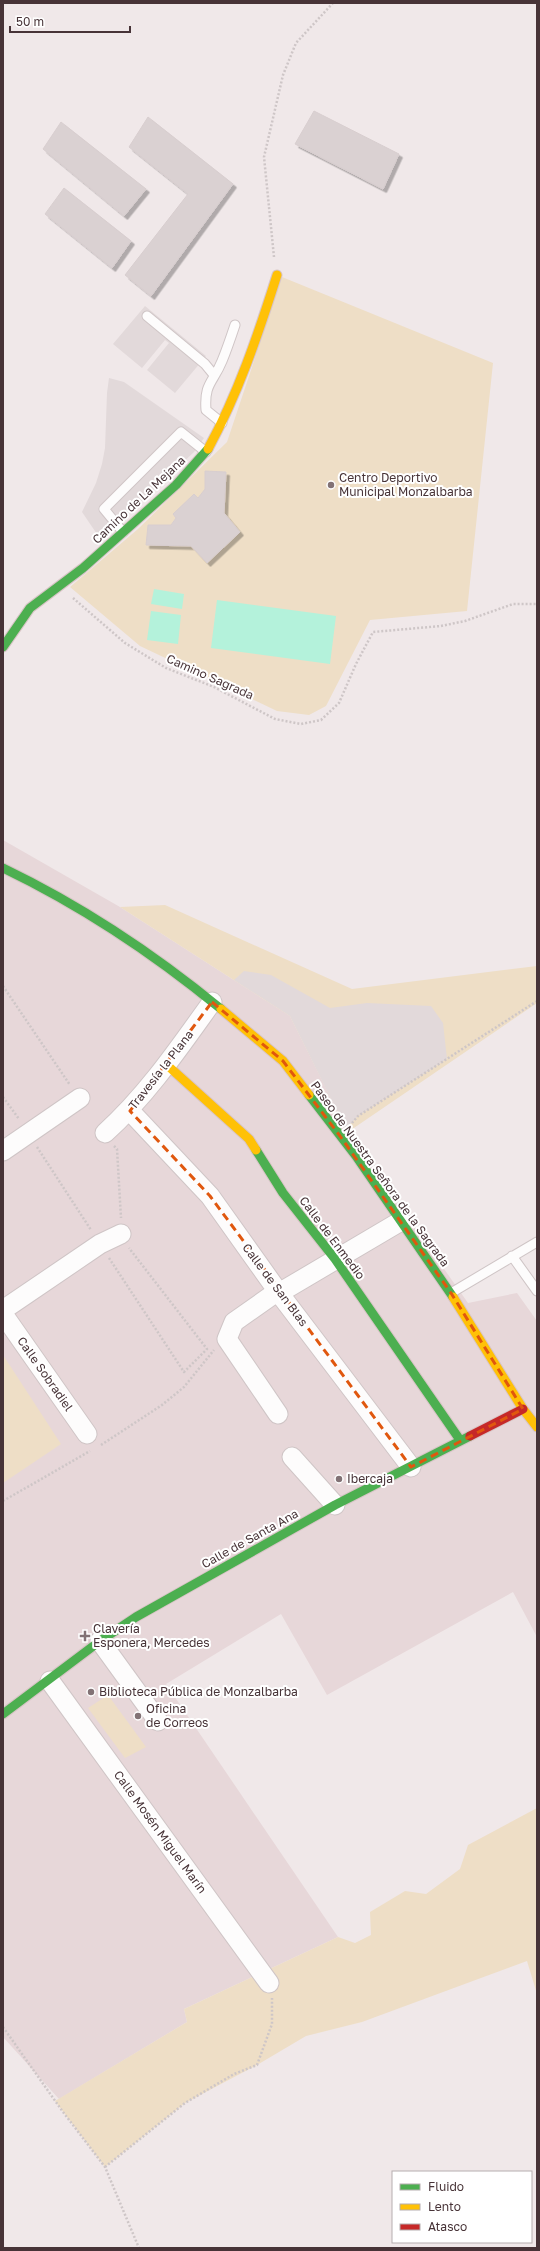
<svg xmlns="http://www.w3.org/2000/svg" width="540" height="2251" font-family="'Golos Text',sans-serif">
  <style>
    .residential { fill: #e7d7d9 }
    .green { fill: #eedec6 }
    .parking { fill: #e2d9da }
    .water { fill: #b4f2db }
    .building { fill: #dad1d2; stroke: #d8cecf; filter: url(#shadow) }
    .lines { fill: none; stroke-linecap: round; stroke-linejoin: round }
    .lane-casing { stroke: #cfc5c6; stroke-width: 11 }
    .street-casing { stroke: #cfc5c6; stroke-width: 21 }
    .fast-casing { stroke: #d8c5c6; stroke-width: 11 }
    .slow-casing { stroke: #d8c5c6; stroke-width: 11 }
    .jam-casing { stroke: #d8c5c6; stroke-width: 11 }
    .path { stroke: #cec6c7; stroke-width: 2.5; stroke-dasharray: 2 2; stroke-linecap: butt }
    .lane { stroke: #fdfcfc; stroke-width: 9 }
    .street { stroke: #fdfcfc; stroke-width: 19 }
    .fast { stroke: #4caf50; stroke-width: 9 }
    .slow { stroke: #ffc107; stroke-width: 9 }
    .jam { stroke: #c62828; stroke-width: 9 }
    .marked { fill: none; stroke: #e0570e; stroke-width: 3; stroke-dasharray: 8 5; stroke-linejoin: round }
    .poi-dot { fill: #827275; stroke: #fff; stroke-width: 1.5 }
    .labels { text-anchor: middle; stroke-width: 4; stroke-linejoin: round; paint-order: stroke }
    .poi-label { font-size: 12px; fill: #473337; stroke: #fff; text-anchor: start }
    .street-label { font-size: 12px; fill: #473337; stroke: #fff }
  </style>
  <defs>
    <filter id="shadow"><feDropShadow dx="3.5" dy="3.5" stdDeviation="0" flood-color="#0004"/></filter>
  </defs>
  <rect width="100%" height="100%" fill="#f0e8e9"/>
  <!-- residential -->
  <path class="residential" d="M3 840 120 907 290 1016 348 1132 468 1303 517 1293 537 1321V1637L513 1592 327 1695 281 1614 166 1684 338 1937 184 2009 187 2022 59 2099 3 2037Z"/>
  <!-- green -->
  <path class="green" d="M282 277 493 363 467 611 370 620 326 706 309 715 277 711 140 646 70 587 138 529 227 442Z
    M165 905 352 989 537 966V1003L348 1132 290 1016 120 907Z
    M3 1355 61 1444 3 1483Z
    M108 1695 146 1747 125 1758 88 1708Z
    M537 1808V1994L527 1961 362 2022 306 2036 257 2065 185 2103 105 2167 55 2101 187 2022 184 2009 338 1937 355 1943 371 1935 370 1912 405 1891 426 1894 460 1869 468 1845Z"/>
  <!-- parking -->
  <path class="parking" d="M145 306 206 356 175 393 147 370 169 343 165 340 142 368 113 344Z
    M109 378 124 382 204 438 194 452 101 540 82 512 96 483 102 464 105 448 107 393Z
    M244 971 271 975 330 1008 367 1003 431 1006 443 1023 447 1059 358 1116 346 1129 290 1016 234 980Z"/>
  <!-- water -->
  <path class="water" d="M154 589 184 594 182 609 151 604Z
    M217 600 336 616 330 664 211 648Z
    M151 611 181 615 178 644 147 640Z"/>
  <!-- building -->
  <path class="building" d="M314 111 399 154 383 189 295 144Z
    M148 117 233 184 151 296 125 275 188 194 129 147Z
    M61 122 146 189 124 216 43 149Z
    M64 188 131 241 112 268 45 214Z
    M205 471 226 472 224 513 240 532 207 563 191 546 146 545 148 525H171L176 518 173 514 194 494 198 498 205 489Z"/>
  <g class="lines">
    <defs>
      <path id="lane" d="M147 316 205 364 214 375
        M222 423 206 410C204 383 213 383 222 361 227 349 231 337 235 325
        M123 532 104 509 181 432 206 452
        M512 1256 537 1291
        M451 1293 537 1242"/>
      <path id="street" d="M130 1111 210 1196 279 1293 411 1467
        M105 1133C147 1095 179 1048 212 1002
        M3 1151 80 1098
        M278 1291 234 1322 227 1339 278 1414
        M279 1293 401 1221
        M3 1310 100 1244 121 1234
        M3 1314 87 1434
        M292 1457 335 1505
        M100 1641 158 1721
        M50 1681 269 1983"/>
      <path id="fast" d="M3 647 30 608 83 568 176 485 208 449
        M3 868C80 905 154 954 221 1009
        M309 1095 356 1156 453 1297
        M256 1150 283 1193 335 1259 460 1440
        M3 1714 100 1641 136 1617 335 1505 470 1436"/>
      <path id="slow" d="M208 449C238 394 258 335 277 275
        M221 1009 283 1061 309 1095
        M167 1065 249 1139 256 1150
        M453 1297 523 1409 537 1427"/>
      <path id="jam" d="M470 1436 523 1409"/>
    </defs>
    <!-- lane casing -->
    <use href="#lane" class="lane-casing"/>
    <!-- street casing -->
    <use href="#street" class="street-casing"/>
    <!-- fast casing -->
    <use href="#fast" class="fast-casing"/>
    <!-- slow casing -->
    <use href="#slow" class="slow-casing"/>
    <!-- jam casing -->
    <use href="#jam" class="jam-casing"/>
    <!-- path -->
    <path class="path" d="M274 257 264 157 283 75 296 43 333 3
      M73 598 125 643 166 668 214 687 275 719 301 724 321 720 339 703 356 664 373 632 441 626 465 621 513 604H537
      M3 986 70 1085
      M3 1097 19 1119
      M352 1123 358 1116 537 1001
      M114 1146 117 1149 121 1218
      M37 1147 91 1230
      M109 1258 184 1372 207 1349 129 1248
      M101 1445 162 1405 184 1387 214 1350
      M3 1501 90 1451
      M3 2027 63 2112 105 2167 139 2248
      M105 2167 185 2103 234 2074 257 2065 272 2024V1998"/>
    <!-- lane -->
    <use href="#lane" class="lane"/>
    <!-- street -->
    <use href="#street" class="street"/>
    <!-- fast -->
    <use href="#fast" class="fast"/>
    <!-- slow -->
    <use href="#slow" class="slow"/>
    <!-- jam -->
    <use href="#jam" class="jam"/>
  </g>
  <!-- marked area -->
  <path class="marked" d="M212 1002 283 1061 340 1136 451 1293 523 1409 411 1467 210 1196 130 1111Z"/>
  <!-- markers -->
  <g class="poi-dot">
    <circle cx="331" cy="485" r="4"/>
    <circle cx="339" cy="1479" r="4"/>
    <path d="M83 1630h4v4h4v4h-4v4h-4v-4h-4v-4h4z"/>
    <circle cx="91" cy="1692" r="4"/>
    <circle cx="138" cy="1716" r="4"/>
  </g>
  <g class="labels">
    <!-- poi labels -->
    <g class="poi-label">
      <text x="339" y="482">Centro Deportivo<tspan x="339" dy="14">Municipal Monzalbarba</tspan></text>
      <text x="347" y="1483">Ibercaja</text>
      <text x="93" y="1633">Clavería<tspan x="93" dy="14">Esponera, Mercedes</tspan></text>
      <text x="99" y="1696">Biblioteca Pública de Monzalbarba</text>
      <text x="146" y="1713">Oficina<tspan x="146" dy="14">de Correos</tspan></text>
    </g>
    <!-- street labels -->
    <g class="street-label">
      <text transform="translate(139 500) rotate(-43)" y="4">Camino de La Mejana</text>
      <text transform="translate(210 677) rotate(24)" y="4">Camino Sagrada</text>
      <text transform="translate(161 1070) rotate(-52)" y="4">Travesía la Plana</text>
      <text transform="translate(380 1174) rotate(54)" y="4">Paseo de Nuestra Señora de la Sagrada</text>
      <text transform="translate(332 1238) rotate(53)" y="4">Calle de Enmedio</text>
      <text transform="translate(275 1285) rotate(53)" y="4">Calle de San Blas</text>
      <text transform="translate(45 1374) rotate(55)" y="4">Calle Sobradiel</text>
      <text transform="translate(250 1539) rotate(-29)" y="4">Calle de Santa Ana</text>
      <text transform="translate(160 1832) rotate(54)" y="4">Calle Mosén Miguel Marín</text>
    </g>
  </g>
  <!-- border -->
  <rect width="540" height="2251" fill="none" stroke="#473337" stroke-width="8"/>
  <!-- legend -->
  <rect x="392" y="2171" width="140" height="72" fill="#ffffff" stroke="#b5adaf"/>
  <rect x="400" y="2184" width="20" height="6" fill="#4caf50" stroke="#b5adaf"/>
  <text x="428" y="2191" font-size="12" fill="#473337">Fluido</text>
  <rect x="400" y="2204" width="20" height="6" fill="#ffc107" stroke="#b5adaf"/>
  <text x="428" y="2211" font-size="12" fill="#473337">Lento</text>
  <rect x="400" y="2224" width="20" height="6" fill="#c62828" stroke="#b5adaf"/>
  <text x="428" y="2231" font-size="12" fill="#473337">Atasco</text>
  <!-- scale -->
  <path d="M10 26v6h120v-6" fill="none" stroke="#473337" stroke-width="2"/>
  <text x="16" y="26" font-size="12" fill="#473337" stroke="#ffffff" stroke-width="3" paint-order="stroke">50 m</text>
</svg>
